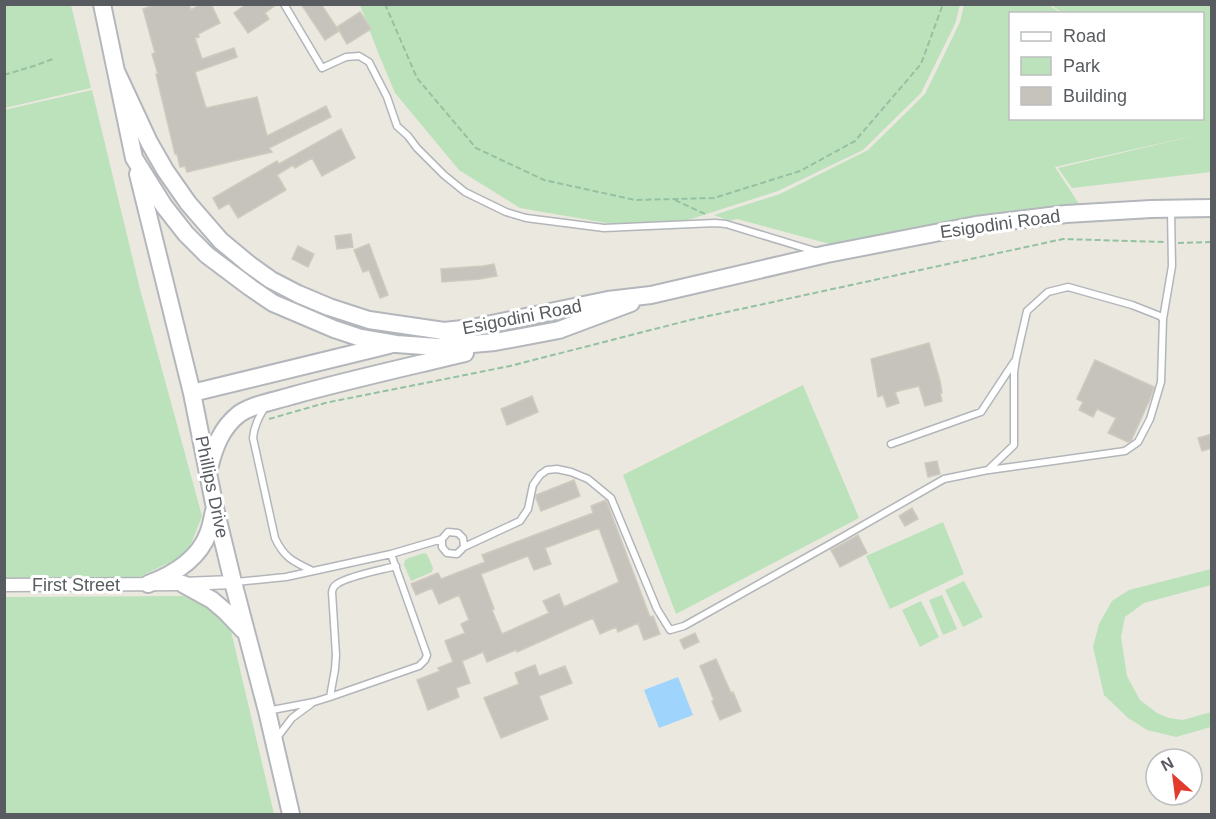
<svg xmlns="http://www.w3.org/2000/svg" width="1216" height="819" font-family="Arial,sans-serif">
  <style>
    .green { fill: #bce2bc }
    .water { fill: #9fd4fc }
    .building { fill: #c6c3bd; stroke: #cfcabe; stroke-width: 1.5; fill-rule: evenodd }
    .lines { fill: none; stroke-linecap: round; stroke-linejoin: round }
    .service-casing { stroke: #b2b6ba; stroke-width: 9 }
    .minor-casing { stroke: #b2b6ba; stroke-width: 15 }
    .secondary-casing { stroke: #b3b7bc; stroke-width: 20 }
    .path { stroke: #94c1a1; stroke-width: 2; stroke-dasharray: 6 3; stroke-linecap: butt }
    .service { stroke: #fff; stroke-width: 6 }
    .minor { stroke: #fff; stroke-width: 12 }
    .secondary { stroke: #fff; stroke-width: 16 }
    .labels { text-anchor: middle; stroke-width: 6; stroke-linejoin: round; paint-order: stroke }
    .street-label { font-size: 18px; fill: #585c60; stroke: #fff }
  </style>
  <rect width="100%" height="100%" fill="#ebe8df"/>
  <!-- green -->
  <path class="green" d="M4 5H71L91 88 5 108Z
    M360 5H960L955 24 921 93 863 150 778 191 688 220 618 225 520 208 459 170 395 93 379 55Z
    M964 5H1049L1061 13 1010 14V118H1202V14L1063 13 1051 5H1211V172L1072 188 1058 168 1202 134 1055 167 1079 204 837 246 737 219 729 221 714 215 780 194 868 150 925 94 960 22Z
    M92 90 140 289 202 516 187 554 137 578 5 579 4 110Z
    M803 385 859 518 676 614 623 475Z
    M943 522 964 574 890 609 866 556Z
    M424 553 427 554 433 568 432 572 411 581 404 565 405 560 409 558Z
    M1211 569V585L1144 603 1125 617 1121 637 1127 676 1140 700 1157 713 1169 718 1183 720 1211 712V727L1176 737 1147 730 1128 718 1104 695 1093 647 1099 624 1112 601 1129 590Z
    M964 581 983 617 963 627 945 590Z
    M942 595 957 629 943 635 929 600Z
    M183 596 208 607 231 631 274 814H5L4 597Z
    M921 601 939 637 920 647 902 610Z"/>
  <!-- water -->
  <path class="water" d="M678 677 693 715 659 728 644 690Z"/>
  <!-- building -->
  <path class="building" d="M157 4H189L191 10 201 4H211L220 23 198 34 199 37 195 38 202 59 234 48 237 57 195 72 206 108 257 97 267 136 326 106 331 117 269 148 272 152 187 172 185 166 180 167 177 154H175L156 74H158L152 54 155 53 143 9Z
    M247 4H277L265 13 269 19 248 33 234 13Z
    M301 4H321L339 31 325 40Z
    M360 12 371 29 347 44 337 27Z
    M341 129 355 158 322 176 312 158 295 168 293 165 277 175 286 190 238 218 229 203 219 209 213 198 277 161 279 164Z
    M351 234 353 247 337 249 335 236Z
    M369 244 388 295 380 298 369 270 363 272 354 250Z
    M298 246 314 254 308 267 292 259Z
    M494 264 497 276 480 279 442 282 441 269 483 266Z
    M929 343 940 381 942 393H940L942 401 925 406 919 386 895 392 899 403 887 407 883 395 878 397 871 359Z
    M1095 360 1154 387 1150 399 1131 441 1128 442 1108 433 1116 418 1097 409 1093 417 1079 410 1083 402 1077 399Z
    M532 396 538 412 507 425 501 409Z
    M1212 434V448L1202 451 1198 438Z
    M937 461 940 474 928 477 925 463Z
    M574 480 580 496 541 511 536 498V495Z
    M606 500 650 617 653 616 660 634 644 640 638 623 618 632 616 627 600 634 593 618 517 652 516 650 487 662 483 652 462 661 470 683 456 688 459 697 428 710 417 680 440 671 438 668 453 662 445 641 465 633 461 624 469 620 459 595 439 604 432 588 416 595 411 584 438 573 441 579 485 562 482 555 593 513 591 506ZM599 528 619 582 564 607 559 594 543 601 549 613 502 634 492 610 494 609 481 574 528 556 534 570 551 564 545 548Z
    M912 508 918 519 905 526 899 516Z
    M858 535 867 553 840 567 831 550Z
    M695 633 699 642 684 649 680 640Z
    M716 659 731 693 733 692 741 711 720 720 712 701 714 700 700 666Z
    M535 665 539 676 565 666 572 683 539 696 548 719 501 738 484 698 519 684 515 673Z"/>
  <g class="lines">
    <defs>
      <path id="service" d="M284 4 322 68 346 57 359 56 369 62 387 97 397 126 408 136 417 148 444 175 465 192 506 212 526 218 604 228 715 223 726 224 818 252
        M265 407C259 417 254 426 253 438L275 538C284 558 294 562 313 571
        M891 444 981 412 1014 362
        M989 470 1125 451 1138 442 1150 419 1161 382 1163 319
        M464 547 520 521 528 509 533 485 540 475 547 470 557 469 571 472 588 479 611 498 657 609 670 630 684 626 832 543 944 479 988 470 1014 445V372L1016 359 1027 311 1048 292 1068 287 1132 305 1160 316 1163 319 1172 266 1171 210
        M236 582 286 577 391 554
        M330 697 419 666 425 660 427 655 391 554 442 539 448 532 458 533 463 538 464 547 457 554 447 553 442 547V539
        M267 711 314 702 330 697 335 669 336 655 332 592C333 588 333 587 337 584 348 576 381 570 396 566
        M276 739 292 718 311 704"/>
      <path id="minor" d="M4 585 183 584 233 582"/>
      <path id="secondary" d="M102 4 134 158 164 206 186 234 207 255 251 288 273 303 334 329 361 338 396 344 438 347 495 342 559 330 631 303
        M116 71 149 142 165 170 188 203 221 241 250 265 271 280 298 294 329 307 369 320 444 331 472 328 608 300 651 295 827 254 976 225 1066 214 1151 209 1212 208
        M138 174 192 393 215 508 233 582 267 711 291 814
        M192 393 389 345
        M209 469C214 448 221 428 239 414 253 404 275 401 291 396 348 380 407 367 465 353
        M148 584C172 575 198 560 208 534 211 527 212 519 214 511
        M183 584 212 600 226 612 243 630"/>
    </defs>
    <!-- service casing -->
    <use href="#service" class="service-casing"/>
    <!-- minor casing -->
    <use href="#minor" class="minor-casing"/>
    <!-- secondary casing -->
    <use href="#secondary" class="secondary-casing"/>
    <!-- path -->
    <path class="path" d="M385 4 417 78 476 148 544 180 635 200 714 198 800 171 855 141 921 64 943 4
      M4 75 34 66 53 59
      M675 200 705 214
      M1178 243 1212 242
      M269 419 325 403 510 366 690 320 1063 239 1164 242"/>
    <!-- service -->
    <use href="#service" class="service"/>
    <!-- minor -->
    <use href="#minor" class="minor"/>
    <!-- secondary -->
    <use href="#secondary" class="secondary"/>
  </g>
  <g class="labels">
    <!-- street labels -->
    <g class="street-label">
      <text transform="translate(1000 224) rotate(-8)" y="6">Esigodini Road</text>
      <text transform="translate(522 317) rotate(-11)" y="6">Esigodini Road</text>
      <text transform="translate(212 487) rotate(78)" y="6">Phillips Drive</text>
      <text x="76" y="591">First Street</text>
    </g>
  </g>
  <!-- border -->
  <rect width="1216" height="819" fill="none" stroke="#585c60" stroke-width="12"/>
  <!-- legend -->
  <rect x="1009" y="12" width="195" height="108" fill="#ffffff" stroke="#bcbebf" stroke-width="1.5"/>
  <rect x="1021" y="32" width="30" height="9" fill="#ffffff" stroke="#bcbebf" stroke-width="1.5"/>
  <text x="1063" y="42" font-size="18" fill="#585c60">Road</text>
  <rect x="1021" y="57" width="30" height="18" fill="#bce2bc" stroke="#bcbebf" stroke-width="1.5"/>
  <text x="1063" y="72" font-size="18" fill="#585c60">Park</text>
  <rect x="1021" y="87" width="30" height="18" fill="#c6c3bd" stroke="#bcbebf" stroke-width="1.5"/>
  <text x="1063" y="102" font-size="18" fill="#585c60">Building</text>
  <!-- north arrow -->
  <g transform="translate(1174 777) rotate(332)"><circle r="28" fill="#ffffff" stroke="#bcbebf" stroke-width="1.5"/>
  <path d="M0-4.5L10 22L0 15L-10 22Z" fill="#e23b2e"/>
  <text y="-9" font-size="16" font-weight="bold" text-anchor="middle" fill="#585c60">N</text>
  </g>
</svg>
